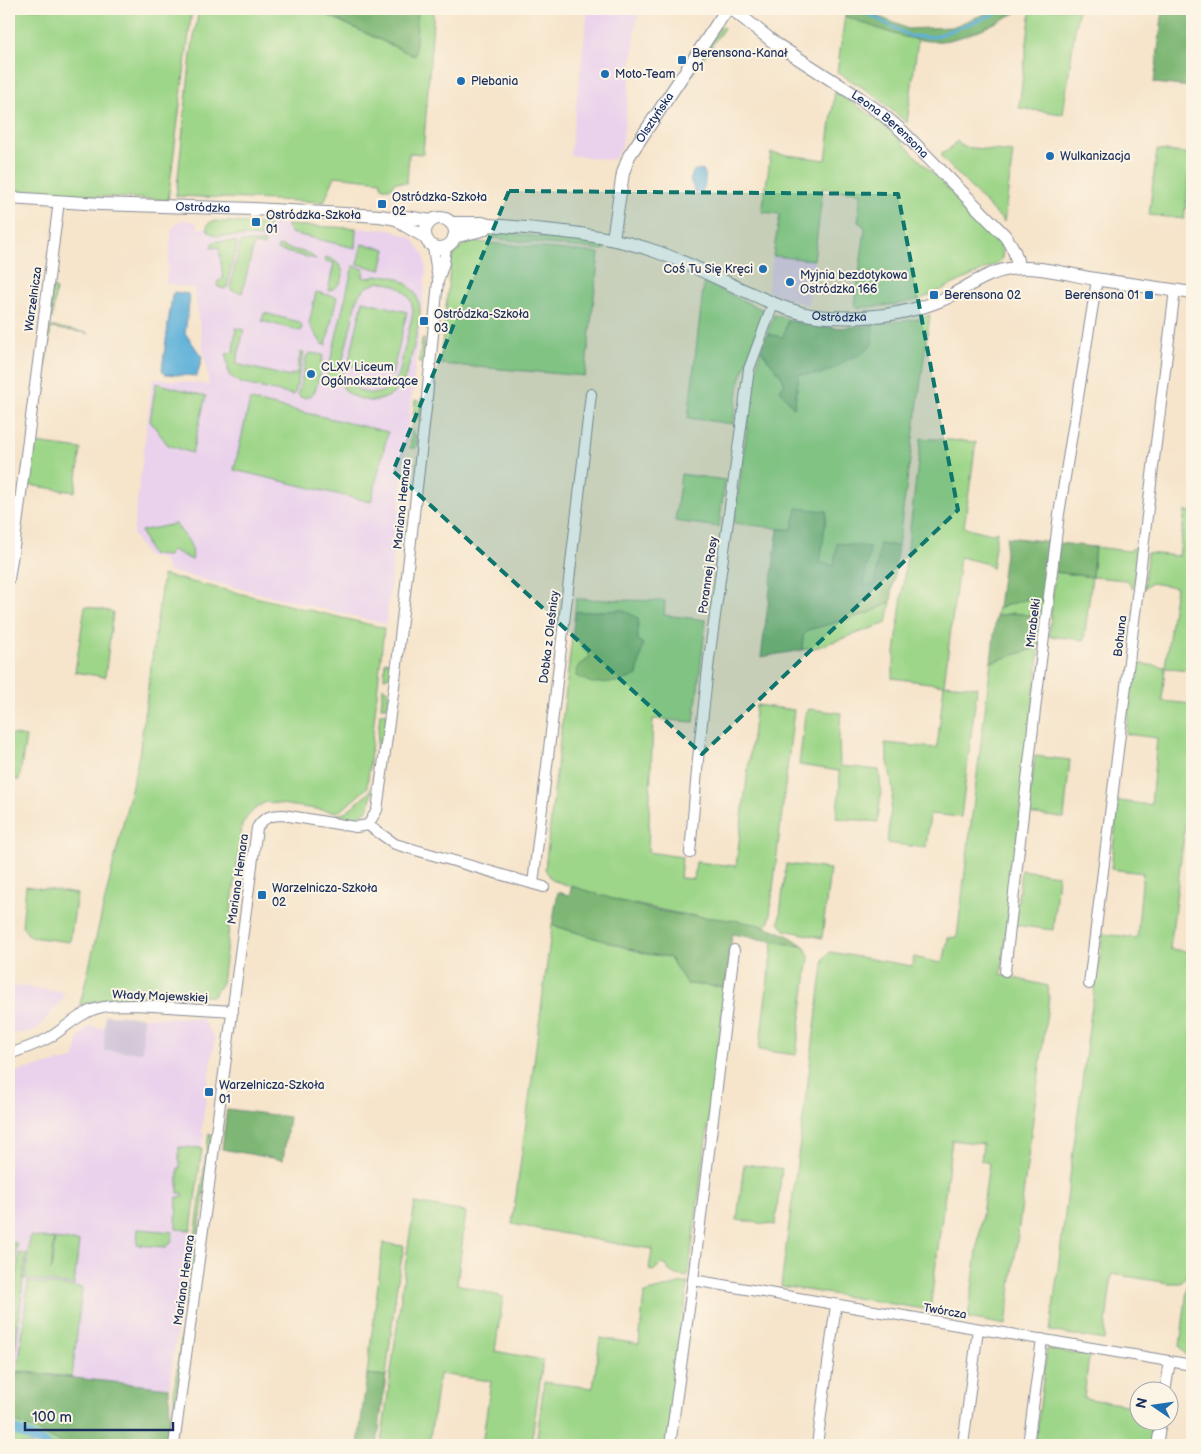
<svg xmlns="http://www.w3.org/2000/svg" width="1201" height="1454" font-family="'Balsamiq Sans',sans-serif">
  <style>
    .built { fill: #ead1ec }
    .industrial { fill: #cabfd6 }
    .green { fill: #9ed689; stroke: #5c8274; fill-rule: evenodd }
    .forest { fill: #7eb775; stroke: #4c736a }
    .water { fill: #5db0d9; stroke: #3c709c }
    .lines { fill: none; stroke-linecap: round; stroke-linejoin: round }
    .stream { stroke: #5db0d9; stroke-width: 3 }
    .canal { stroke: #5db0d9; stroke-width: 10 }
    .minor-casing { stroke: #888a94; stroke-width: 12 }
    .tertiary-casing { stroke: #888a94; stroke-width: 14 }
    .minor { stroke: #fff; stroke-width: 10 }
    .tertiary { stroke: #fff; stroke-width: 12 }
    .marked { fill: #0f766e; fill-opacity: 0.2; stroke: #0f766e; stroke-width: 4; stroke-dasharray: 10 6; stroke-linejoin: round }
    .poi-dot { fill: #1f6fb2; stroke: #fcf5e5; stroke-width: 2 }
    .labels { text-anchor: middle; stroke-width: 4; stroke-linejoin: round; paint-order: stroke }
    .poi-label { font-size: 12px; fill: #1b2f5e; stroke: #fcf5e5; text-anchor: start }
    .street-label { font-size: 12px; fill: #1b2f5e; stroke: #fcf5e5 }
  </style>
  <rect width="100%" height="100%" fill="#fcf5e5"/>
  <filter id="ink" filterUnits="userSpaceOnUse"><feTurbulence type="fractalNoise" baseFrequency=".02" numOctaves="2"/><feDisplacementMap in="SourceGraphic" scale="10" xChannelSelector="R" yChannelSelector="G"/><feConvolveMatrix kernelMatrix="1 2 1 2 8 2 1 2 1" color-interpolation-filters="sRGB"/></filter>
  <filter id="wash" filterUnits="userSpaceOnUse"><feTurbulence type="fractalNoise" baseFrequency=".0096" numOctaves="4" result="noise"/><feDisplacementMap in="SourceGraphic" scale="20" xChannelSelector="R" yChannelSelector="G"/><feGaussianBlur stdDeviation="1.12" result="paint"/><feColorMatrix in="noise" values="0 0 0 0 0 0 0 0 0 0 0 0 0 0 0 0 0 1.4 0 .05"/><feComposite in="paint" operator="in"/></filter>
  <g filter="url(#wash)">
    <rect width="100%" height="100%" fill="#f6e4cb"/>
    <!-- built -->
    <path class="built" d="M588 9H638L622 147 613 160 570 155Z
      M181 220 192 221 197 224V228H207L208 224 213 221 392 230 412 238 424 255 426 272 386 624 168 571 163 559 147 557 133 535 153 378 209 385 194 288 166 284 172 229Z
      M773 256 814 260 808 305 784 298 767 291Z
      M9 985 64 992 63 999 35 1031 9 1034Z
      M143 1017 201 1018 215 1038 201 1132 204 1133 169 1388 9 1371V1073L74 1059 79 1037 88 1027 105 1028 104 1051 141 1052Z"/>
    <!-- industrial -->
    <path class="industrial" d="M105 1015 143 1017 142 1052 104 1051Z"/>
    <!-- green -->
    <path class="green" d="M9 9H192L168 200 55 194 9 190Z
      M199 9H314L414 56 418 9H434L423 154 409 153 407 183 394 182 393 187 390 188H383L381 185V181L335 176 324 202 176 196 191 54Z
      M1031 9H1078L1063 114 1019 108Z
      M845 16 894 34 918 39 907 123 873 94 837 72Z
      M721 26 724 28 674 101 673 99Z
      M835 91 877 119 900 140 1003 245 1002 258 997 264 921 299 900 304 858 308 855 305 865 229 864 226 858 222 861 193 823 188 814 260 773 256 780 214 762 212 771 153 826 160Z
      M957 141 963 147 1013 152 1004 222 941 157 942 153 947 151Z
      M1157 150 1192 154 1184 219 1149 215Z
      M213 221 269 224 266 237 219 236C213 235 210 234 207 228L208 224Z
      M286 225 356 228 355 248 291 233Z
      M505 233 598 243 604 247V250L474 236 484 234Z
      M216 241 236 242 237 244 227 287 225 289 218 287 217 285 218 281 223 279 219 247 211 248 212 243Z
      M466 241 599 253 585 376 440 364 451 259Z
      M242 242H265L264 246 254 244 242 293 231 290 230 288 240 244Z
      M362 244 386 249 381 270 357 264Z
      M278 246 308 253 316 259 277 250Z
      M326 257C347 263 349 284 328 291L334 263 325 261Z
      M353 266 364 269 363 277C368 279 371 277 377 276 389 274 401 278 409 286 416 292 419 301 420 309 421 320 408 375 402 384 396 394 385 400 373 401 363 401 353 397 345 390 343 387 341 384 338 382 334 381 330 380 326 379ZM379 282C397 283 413 293 413 313 409 328 406 343 402 359 401 366 400 375 395 381 379 405 341 391 342 363L358 296 367 287Z
      M704 282 765 311 739 383 733 424 688 418Z
      M52 287 56 288 52 319 49 314Z
      M316 292 337 297 326 345 322 344 309 324Z
      M363 301 407 312 392 375 348 365Z
      M264 313 299 322 302 326 301 331 262 321Z
      M774 315 788 319 783 337 767 334Z
      M930 315 898 546 880 544 875 586 864 585 870 547 834 565 820 563 827 511 792 530 734 523 753 385 761 349 768 360 780 373 794 408 799 374H820L837 367 848 359 860 355 872 345 873 325 918 319Z
      M54 327 88 333V334H87L86 333 51 328 42 391 38 392 47 330 50 327Z
      M236 328 244 330 236 364 290 377 291 374 296 375 301 352H304L295 393 293 395 240 383 229 375 226 354 233 352Z
      M422 339H424L425 364 419 363Z
      M310 353 323 355C321 364 318 390 312 395 308 398 304 398 300 397L298 394 307 355Z
      M156 383 206 396 192 453 168 445 150 421Z
      M250 400 388 432 371 502 234 470Z
      M415 400 422 402 420 418 413 423Z
      M412 431C417 435 419 442 416 448H410Z
      M921 438 976 442 964 527 992 534 997 531 992 569 988 564 960 557 944 684 977 687 961 817 930 814 926 848 887 843 893 790 885 743 937 748 944 685 892 678Z
      M36 443 81 449 75 492 29 485 32 447Z
      M681 474 725 480 719 527 675 521Z
      M1185 511 1192 512V670L1165 668 1162 701 1192 704V826L1185 825 1170 949 1192 952V1270L1189 1272 1181 1283H1169L1112 1274 1104 1340 1050 1331 1091 1012 1103 934 1137 938 1143 873 1111 869 1118 801 1151 805 1157 738 1126 734 1134 663 1165 667 1176 587 1151 583 1144 589 1147 553 1179 556Z
      M175 524C183 534 196 546 192 560L172 550 168 556 151 555 141 531Z
      M1138 545 1133 589 1126 580 1092 577 1084 640 1049 636 1055 572 1092 577 1095 547 1129 551Z
      M163 575 384 628 367 788 344 808 337 812 266 802C255 808 248 814 242 825L222 983 213 996 110 998 80 1005 139 756Z
      M576 599 665 601 664 615 706 620 694 722 653 719 648 852 682 857 680 878 694 879 696 862 736 866 756 705 794 710 769 923 764 926 676 913 611 899 552 880 545 869 572 637 577 639 590 657 577 668 638 640 623 610 575 612Z
      M1027 599 1045 600 1043 617 1014 613 996 616 998 608Z
      M891 602 887 623 818 647 802 650 803 636 808 630 869 613Z
      M85 606 113 612 105 677 75 672Z
      M1040 647 1001 975 1048 986 1049 997 1006 1325 968 1318 989 1163 981 1161 983 1144 952 1140 930 1310 781 1286 824 958 830 952 912 966 914 957 940 963 944 959 948 938 957 937 991 662Z
      M385 661 392 663C392 669 392 677 384 678Z
      M383 687C391 691 388 699 387 707H381Z
      M809 709 841 713 839 738 840 766 879 770 881 790 878 822 836 818 840 786 839 771 799 765 805 715Z
      M380 713 387 714 385 732 369 807C361 820 349 817 336 815L344 813 369 793 373 784Z
      M9 734 26 737 19 780 9 779Z
      M1035 756 1070 760 1064 818 1027 814Z
      M786 864 830 869 822 938 785 930 779 923Z
      M1021 870 1058 875 1053 930 1015 925Z
      M26 886 77 894 70 942 30 937 22 926Z
      M552 925 647 954 669 957 687 984 726 987 688 1277 676 1275 669 1271 667 1266 661 1264 653 1271 649 1270 652 1249 613 1243 512 1224 526 1123Z
      M773 941 805 947 809 957 796 1055 759 1050Z
      M209 1133 212 1135 174 1416V1393Z
      M179 1147 202 1148 191 1230 176 1229 177 1197H183V1193H178V1168H180V1161H179Z
      M744 1164 782 1169 775 1225 737 1220Z
      M415 1203 466 1212 457 1284 503 1297 495 1351 543 1360 531 1445H482L491 1381 439 1374 429 1445H381L408 1246Z
      M138 1229 173 1232 172 1242 166 1247 137 1245Z
      M30 1236 54 1239 51 1271 55 1239 79 1242 74 1285 25 1279Z
      M9 1242 17 1243 9 1310Z
      M383 1243 404 1246 396 1291 386 1376 367 1374Z
      M19 1253 26 1254 14 1362 9 1361V1339Z
      M1192 1279V1356L1186 1355 1180 1346 1188 1282Z
      M28 1282 82 1288 72 1377 18 1371Z
      M683 1283H688L667 1445H536L544 1382 593 1388 600 1338 639 1344 644 1293Z
      M1047 1349 1089 1356 1084 1398 1138 1407V1422H1153L1150 1445H1035Z
      M9 1418 65 1445H13L9 1443Z"/>
    <!-- forest -->
    <path class="forest" d="M314 9H418L415 56Z
      M846 9H861L908 29 952 27 997 9H1024C999 20 968 39 941 41 910 43 874 27 845 16Z
      M1163 9H1192V87L1154 83Z
      M788 319 805 324 836 328 873 325 872 345 860 355 848 359 837 367 820 374H799L794 408 780 390 785 383C779 371 768 361 761 349L767 334 783 337Z
      M797 508 827 511 820 563 834 565 837 543 870 547 864 585H875L880 544 898 546 891 602 869 613 808 630 803 636 802 650 761 657 778 529H792Z
      M1007 537 1052 542 1045 600 1027 599 998 608Z
      M1059 543 1095 547 1092 577 1055 572Z
      M623 610 638 618V640L643 644 637 675 620 682 592 683 576 676 577 668 590 657 577 639 572 637 575 612Z
      M1014 613 1043 617 1040 647 991 662 996 616Z
      M572 886C606 897 641 908 676 914 719 920 770 918 805 947L732 934 726 987 687 984 669 957 647 954 552 925 558 892 569 895Z
      M227 1109 289 1117 283 1160 222 1149Z
      M9 1371 169 1388 170 1419 166 1445H65L9 1418Z
      M367 1374 386 1376 377 1445H358Z"/>
    <!-- water -->
    <path class="water" d="M695 170H700L704 171C707 177 705 190 700 194L694 192 693 186 690 181 693 172Z
      M174 292 188 294 190 297 185 333 202 357 197 376 165 374 162 370 172 295Z"/>
    <g class="lines">
      <!-- stream -->
      <path class="stream" d="M851 10 866 13 910 36 934 37 1008 9"/>
      <!-- canal -->
      <path class="canal" d="M9 1427 46 1445"/>
    </g>
  </g>
  <g filter="url(#ink)">
    <g class="lines">
      <defs>
        <path id="minor" d="M433 247 438 280
          M9 579 15 540 59 201
          M368 825 395 844 544 887
          M690 853 698 759 709 659 749 369 773 304
          M533 884 591 394
          M1005 971 1035 710 1059 514 1096 286 1095 279
          M1089 984 1175 290
          M9 1054C24 1049 39 1044 52 1036 66 1027 77 1016 92 1010 106 1005 121 1005 136 1005L233 1011
          M693 1280 1192 1365
          M1165 1392 1170 1361
          M174 1445 257 828C263 817 272 815 283 815L356 827 368 825 377 810 397 664 426 408 438 281 444 263 446 247
          M670 1445 693 1280 734 950
          M817 1445 836 1305
          M963 1445 978 1329
          M1028 1445 1042 1339
          M1157 1445 1161 1422"/>
        <g id="tertiary">
          <path id="s1" d="M732 9 776 44 858 97 882 114 902 131 1005 236C1013 247 1017 255 1018 268"/>
          <path id="s2" d="M9 198 100 204 253 209 380 216 397 219 405 217 413 218 431 221"/>
          <circle cx="440" cy="233" r="15"/>
          <path d="M397 219 404 225 425 237"/>
          <path id="s3" d="M451 223H482L489 225C547 230 606 233 660 253 691 264 720 280 750 293 776 305 800 316 829 317 867 319 909 314 944 299 965 289 985 273 1009 269 1037 265 1067 274 1095 279 1127 284 1160 288 1192 293"/>
          <path d="M454 237 482 230 489 225"/>
          <path id="s4" d="M613 239 623 173 629 156 727 9"/>
        </g>
      </defs>
      <!-- minor casing -->
      <use href="#minor" class="minor-casing"/>
      <!-- tertiary casing -->
      <use href="#tertiary" class="tertiary-casing"/>
      <!-- minor -->
      <use href="#minor" class="minor"/>
      <!-- tertiary -->
      <use href="#tertiary" class="tertiary"/>
    </g>
  </g>
  <!-- marked area -->
  <path class="marked" d="M509 191 898 194 958 510 702 754 393 471Z"/>
  <!-- markers -->
  <g class="poi-dot">
    <rect x="677" y="55" width="10" height="10" rx="2.5"/>
    <circle cx="605" cy="74" r="5"/>
    <circle cx="461" cy="81" r="5"/>
    <circle cx="1050" cy="156" r="5"/>
    <rect x="377" y="199" width="10" height="10" rx="2.5"/>
    <rect x="251" y="217" width="10" height="10" rx="2.5"/>
    <circle cx="763" cy="269" r="5"/>
    <circle cx="790" cy="282" r="5"/>
    <rect x="929" y="290" width="10" height="10" rx="2.5"/>
    <rect x="1144" y="290" width="10" height="10" rx="2.5"/>
    <rect x="419" y="316" width="10" height="10" rx="2.5"/>
    <circle cx="311" cy="374" r="5"/>
    <rect x="257" y="890" width="10" height="10" rx="2.5"/>
    <rect x="204" y="1087" width="10" height="10" rx="2.5"/>
  </g>
  <g class="labels">
    <!-- poi labels -->
    <g class="poi-label">
      <text x="692" y="57">Berensona-Kanał<tspan x="692" dy="14">01</tspan></text>
      <text x="615" y="78">Moto-Team</text>
      <text x="471" y="85">Plebania</text>
      <text x="1060" y="160">Wulkanizacja</text>
      <text x="392" y="201">Ostródzka-Szkoła<tspan x="392" dy="14">02</tspan></text>
      <text x="266" y="219">Ostródzka-Szkoła<tspan x="266" dy="14">01</tspan></text>
      <text x="753" y="273" text-anchor="end">Coś Tu Się Kręci</text>
      <text x="800" y="279">Myjnia bezdotykowa<tspan x="800" dy="14">Ostródzka 166</tspan></text>
      <text x="944" y="299">Berensona 02</text>
      <text x="1139" y="299" text-anchor="end">Berensona 01</text>
      <text x="434" y="318">Ostródzka-Szkoła<tspan x="434" dy="14">03</tspan></text>
      <text x="321" y="371">CLXV Liceum<tspan x="321" dy="14">Ogólnokształcące</tspan></text>
      <text x="272" y="892">Warzelnicza-Szkoła<tspan x="272" dy="14">02</tspan></text>
      <text x="219" y="1089">Warzelnicza-Szkoła<tspan x="219" dy="14">01</tspan></text>
    </g>
    <!-- street labels -->
    <g class="street-label">
      <text dy="4" stroke="none"><textPath href="#s4" startOffset="131">Olsztyńska</textPath></text>
      <text dy="4" stroke="none"><textPath href="#s1" startOffset="196">Leona Berensona</textPath></text>
      <text dy="4" stroke="none"><textPath href="#s2" startOffset="194">Ostródzka</textPath></text>
      <text transform="translate(33 299) rotate(-82)" y="4">Warzelnicza</text>
      <text dy="4" stroke="none"><textPath href="#s3" startOffset="404">Ostródzka</textPath></text>
      <text transform="translate(402 504) rotate(-84)" y="4">Mariana Hemara</text>
      <text transform="translate(708 575) rotate(-82)" y="4">Porannej Rosy</text>
      <text transform="translate(1033 623) rotate(-83)" y="4">Mirabelki</text>
      <text transform="translate(1120 636) rotate(-83)" y="4">Bohuna</text>
      <text transform="translate(549 637) rotate(-83)" y="4">Dobka z Oleśnicy</text>
      <text transform="translate(238 879) rotate(-82)" y="4">Mariana Hemara</text>
      <text transform="translate(160 996) rotate(2)" y="4">Włady Majewskiej</text>
      <text transform="translate(184 1280) rotate(-82)" y="4">Mariana Hemara</text>
      <text transform="translate(945 1311) rotate(10)" y="4">Twórcza</text>
    </g>
  </g>
  <!-- margin -->
  <rect width="1201" height="1454" fill="none" stroke="#fcf5e5" stroke-width="30"/>
  <!-- north arrow -->
  <g transform="translate(1154 1406) rotate(283)"><circle r="24" fill="#fcf5e5" stroke="#a2a6af"/>
  <path d="M0-4L9 19L0 12L-9 19Z" fill="#1f6fb2"/>
  <text y="-8" font-size="14" font-weight="bold" text-anchor="middle" fill="#1b2f5e">N</text>
  </g>
  <!-- scale -->
  <path d="M25 1422v8h148v-8" fill="none" stroke="#1b2f5e" stroke-width="2.5"/>
  <text x="32" y="1422" font-size="15" fill="#1b2f5e" stroke="#fcf5e5" stroke-width="4" paint-order="stroke">100 m</text>
</svg>
